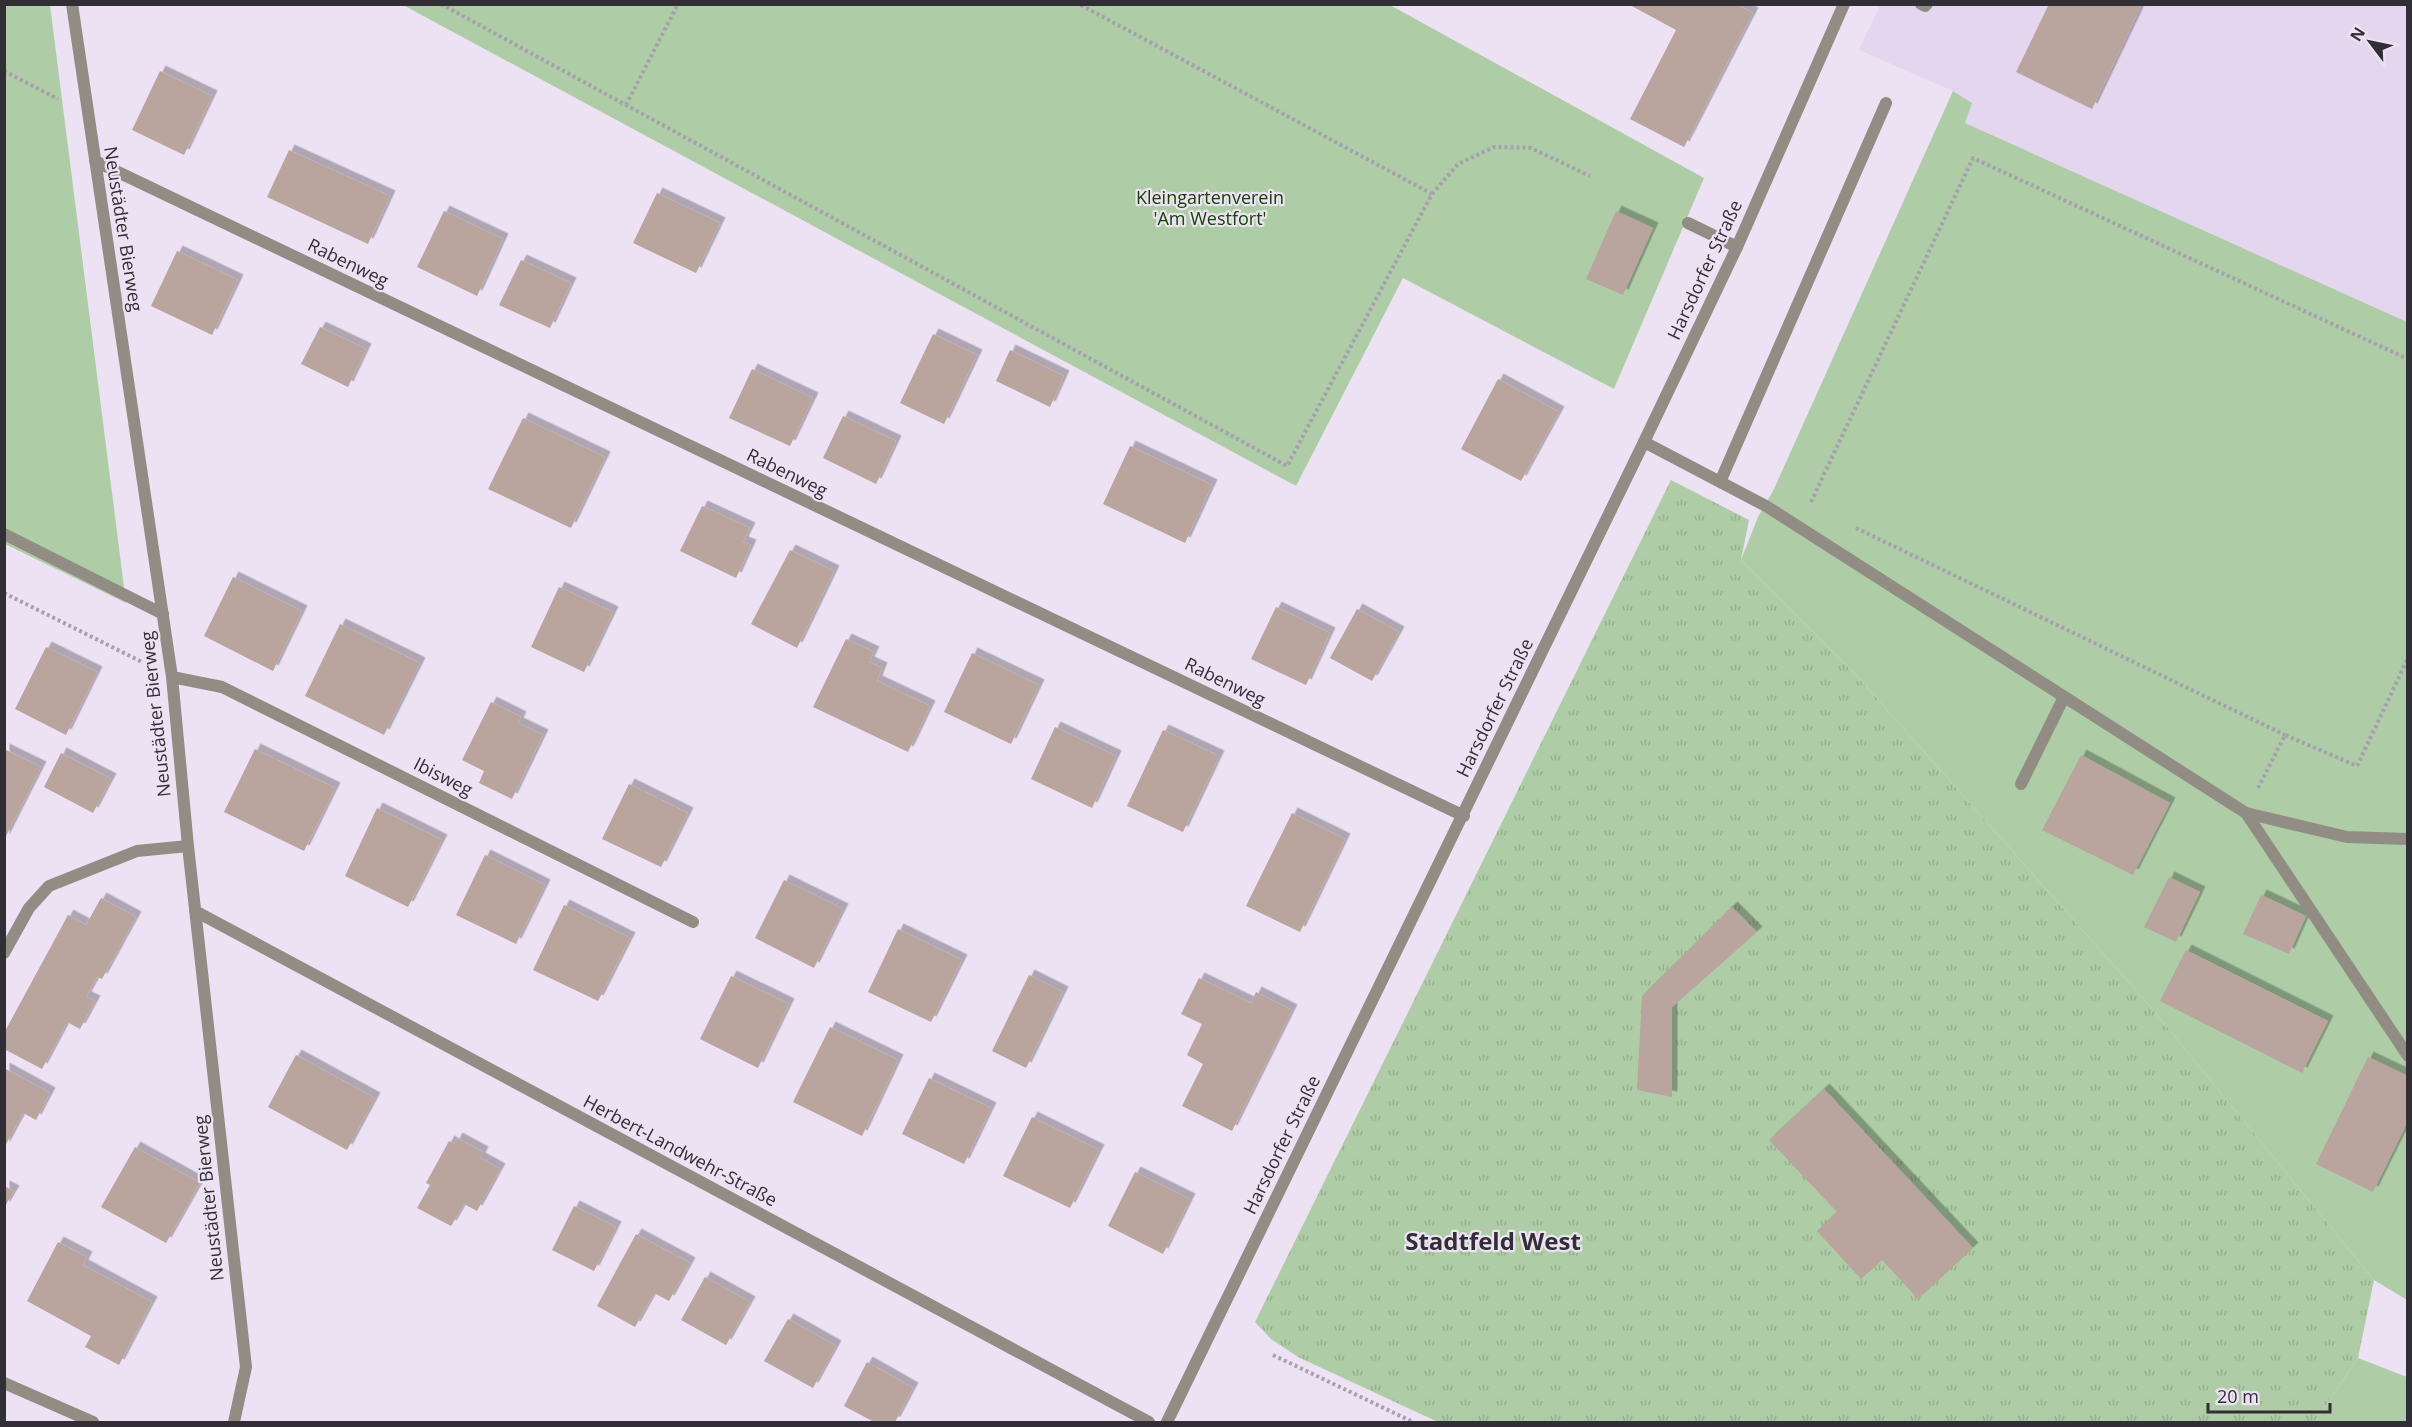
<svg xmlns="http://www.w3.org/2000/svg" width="2412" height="1427" font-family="'Open Sans',sans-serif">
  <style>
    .built { fill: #e5d6ef }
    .green { fill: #aecda6 }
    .park { fill: url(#park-tufts) }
    .building { fill: #b9a49e; filter: url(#shadow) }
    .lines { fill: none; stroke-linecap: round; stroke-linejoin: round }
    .path { stroke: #a79fad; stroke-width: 4; stroke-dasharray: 3 3; stroke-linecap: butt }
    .service { stroke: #918d85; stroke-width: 12 }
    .minor { stroke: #918d85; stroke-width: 12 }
    .labels { text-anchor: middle; stroke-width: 4.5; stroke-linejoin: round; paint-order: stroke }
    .park-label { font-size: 18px; fill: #124301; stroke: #ede2f4 }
    .street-label { font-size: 18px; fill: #322e35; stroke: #ede2f4 }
    .district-label { font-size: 24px; font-weight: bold; fill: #322e35; stroke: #ede2f4 }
  </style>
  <defs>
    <pattern id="park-tufts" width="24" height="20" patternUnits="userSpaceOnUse" patternTransform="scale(1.5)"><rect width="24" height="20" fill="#aecda6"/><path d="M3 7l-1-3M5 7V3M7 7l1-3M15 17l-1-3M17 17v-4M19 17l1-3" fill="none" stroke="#96b090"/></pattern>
    <filter id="shadow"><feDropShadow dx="5.5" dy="-5.5" stdDeviation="0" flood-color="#0004"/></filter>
  </defs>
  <rect width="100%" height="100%" fill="#ede2f4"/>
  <!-- built -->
  <path class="built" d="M1880 5H2407V322L1965 123 1972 103 1953 91 1859 50Z"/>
  <!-- green -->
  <path class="green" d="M4 5H50L126 603 5 544Z
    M403 5H1390L1704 178 1614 389 1403 278 1296 486Z
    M1953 91 1972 103 1965 123 2407 322V1300L2374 1280 2149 1005 1856 675 1741 560 1758 517 1774 489Z
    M2358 1358 2407 1377V1422H2315Z"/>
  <!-- park -->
  <path class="park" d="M1671 480 1749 520 1741 560 1856 675 2149 1005 2374 1280 2358 1358 2315 1422H1438L1298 1357 1271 1339 1255 1322Z"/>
  <!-- building -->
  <path class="building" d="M1628 4H1736L1753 13 1684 147 1630 119 1676 30Z
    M2049 4H2142L2092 109 2016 72Z
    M160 71 212 96 184 155 132 130Z
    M289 150 390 196 368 244 267 197Z
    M657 193 720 223 696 273 633 243Z
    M444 211 503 239 477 296 417 267Z
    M1616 211 1653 228 1623 295 1586 279Z
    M177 251 238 280 212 335 151 306Z
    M521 260 571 283 550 328 499 305Z
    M320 327 366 349 348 387 301 364Z
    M933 334 977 355 944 424 900 403Z
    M1010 350 1064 376 1050 407 996 381Z
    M752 369 813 398 790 446 729 418Z
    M1498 379 1559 412 1521 481 1461 449Z
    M843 416 896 441 876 484 823 458Z
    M523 418 605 457 571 528 488 489Z
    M1130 446 1212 485 1185 543 1103 504Z
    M702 506 750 528 743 542 751 545 736 578 680 551Z
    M790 550 834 571 797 648 751 624Z
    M233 577 302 611 273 671 204 636Z
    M559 587 613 612 584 672 531 647Z
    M1276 607 1330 633 1306 685 1251 659Z
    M1357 609 1399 632 1372 681 1330 658Z
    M340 624 420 663 384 735 305 696Z
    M846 639 874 652 869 662 882 668 877 681 930 706 908 752 813 707Z
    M46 647 97 672 66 735 15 709Z
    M972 653 1039 685 1011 744 944 712Z
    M491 702 521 717 518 723 543 735 512 799 479 783 484 771 462 760Z
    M1055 727 1116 756 1092 808 1031 779Z
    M1163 730 1219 756 1183 832 1127 806Z
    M4 749 41 767 4 840Z
    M255 749 335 788 304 851 224 812Z
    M61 753 111 779 93 813 44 787Z
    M2081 755 2170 803 2133 875 2042 830Z
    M629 784 688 813 661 867 602 839Z
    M377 808 442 840 408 907 345 876Z
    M1292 813 1345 839 1300 932 1246 906Z
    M485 855 545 885 516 944 456 915Z
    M2169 877 2200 892 2176 942 2144 927Z
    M784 880 843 909 814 968 755 938Z
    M2261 895 2306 916 2289 954 2243 934Z
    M101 898 136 917 102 979 97 977 86 997 95 1001 80 1029 67 1022 42 1069 4 1049V1033L68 915 86 925Z
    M564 905 630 938 598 1001 533 970Z
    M1732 907 1757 932 1672 1007V1097L1637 1090 1642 996Z
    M898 929 962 960 931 1022 868 992Z
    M2186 950 2328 1021 2302 1073 2160 1001Z
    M1029 975 1063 992 1026 1068 992 1051Z
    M731 976 789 1004 758 1068 700 1039Z
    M1199 978 1251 1003 1256 992 1292 1010 1232 1131 1182 1106 1203 1064 1187 1055 1202 1024 1181 1014Z
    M830 1027 898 1060 862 1136 793 1102Z
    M296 1055 375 1098 347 1150 268 1107Z
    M2368 1057 2408 1076V1121L2373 1192 2316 1164Z
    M4 1068 50 1093 36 1120 23 1113 4 1148Z
    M929 1078 991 1108 964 1164 902 1134Z
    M1824 1089 1973 1248 1918 1299 1882 1260 1861 1279 1817 1231 1837 1212 1769 1140Z
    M1032 1117 1099 1150 1070 1208 1003 1176Z
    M457 1138 483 1152 480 1158 500 1169 477 1211 464 1204 451 1226 417 1208 430 1185 426 1183 449 1141 454 1144Z
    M135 1147 200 1183 166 1243 101 1207Z
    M1135 1172 1190 1199 1163 1254 1108 1226Z
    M4 1186 14 1191 4 1208Z
    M574 1206 616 1227 594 1271 552 1250Z
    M636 1234 690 1263 669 1301 654 1293 635 1327 597 1306Z
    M58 1242 87 1257 83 1265 152 1302 119 1365 85 1347 91 1336 27 1301Z
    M705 1277 750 1302 726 1345 681 1320Z
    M788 1319 836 1346 813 1388 764 1361Z
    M867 1362 913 1388 895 1422H874L844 1406Z"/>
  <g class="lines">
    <!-- path -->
    <path class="path" d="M441 4 1287 466 1432 194 1079 4
      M4 71 58 99
      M626 105 678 4
      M1432 194 1458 164 1494 147 1531 148 1590 176
      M1811 502 1973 158 2408 359
      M1856 528 2285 735
      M4 593 142 662
      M2258 788 2285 735 2357 766 2408 658
      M1273 1355 1413 1422"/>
    <!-- service -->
    <path class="service" d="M1921 4 1925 6 1927 4
      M1688 223 1737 247
      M1644 442 1766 506 2246 813 2408 1056
      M1720 482 1886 103
      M4 534 163 614
      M2021 784 2064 697
      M2246 813 2347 837 2408 839"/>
    <!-- minor -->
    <path class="minor" d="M72 4 172 677 188 846 246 1367 234 1422
      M95 161 1464 816
      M172 677 222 687 693 922
      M195 911 1149 1422
      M4 953 29 908 49 886 137 851 188 846
      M4 1383 93 1422
      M1167 1422 1644 442 1737 247 1844 4"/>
  </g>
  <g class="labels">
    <!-- park labels -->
    <g class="park-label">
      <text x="1210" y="204">Kleingartenverein<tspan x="1210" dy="21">'Am Westfort'</tspan></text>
    </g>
    <!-- street labels -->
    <g class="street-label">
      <text transform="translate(123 229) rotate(81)" y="6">Neustädter Bierweg</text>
      <text transform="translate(348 263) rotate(26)" y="6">Rabenweg</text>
      <text transform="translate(1705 270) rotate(-65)" y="6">Harsdorfer Straße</text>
      <text transform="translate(787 473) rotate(26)" y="6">Rabenweg</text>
      <text transform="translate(1225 682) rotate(26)" y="6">Rabenweg</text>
      <text transform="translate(1495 708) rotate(-64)" y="6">Harsdorfer Straße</text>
      <text transform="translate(156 714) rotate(-96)" y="6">Neustädter Bierweg</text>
      <text transform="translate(443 777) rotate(27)" y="6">Ibisweg</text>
      <text transform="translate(1282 1145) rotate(-64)" y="6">Harsdorfer Straße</text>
      <text transform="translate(680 1151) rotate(28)" y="6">Herbert-Landwehr-Straße</text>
      <text transform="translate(209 1198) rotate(-96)" y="6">Neustädter Bierweg</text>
    </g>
    <!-- district labels -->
    <g class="district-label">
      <text x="1493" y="1250">Stadtfeld West</text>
    </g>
  </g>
  <!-- border -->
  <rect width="2412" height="1427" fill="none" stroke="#322e35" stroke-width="12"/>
  <!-- north arrow -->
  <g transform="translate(2370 42) rotate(302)" stroke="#ede2f4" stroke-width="4.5" paint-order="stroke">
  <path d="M0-4.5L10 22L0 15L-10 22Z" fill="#322e35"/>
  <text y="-9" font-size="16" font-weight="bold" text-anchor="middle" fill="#322e35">N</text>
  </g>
  <!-- scale -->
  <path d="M2208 1403v9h122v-9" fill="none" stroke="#322e35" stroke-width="3"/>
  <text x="2217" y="1403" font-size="18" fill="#322e35" stroke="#ede2f4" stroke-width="4.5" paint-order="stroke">20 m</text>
</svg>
